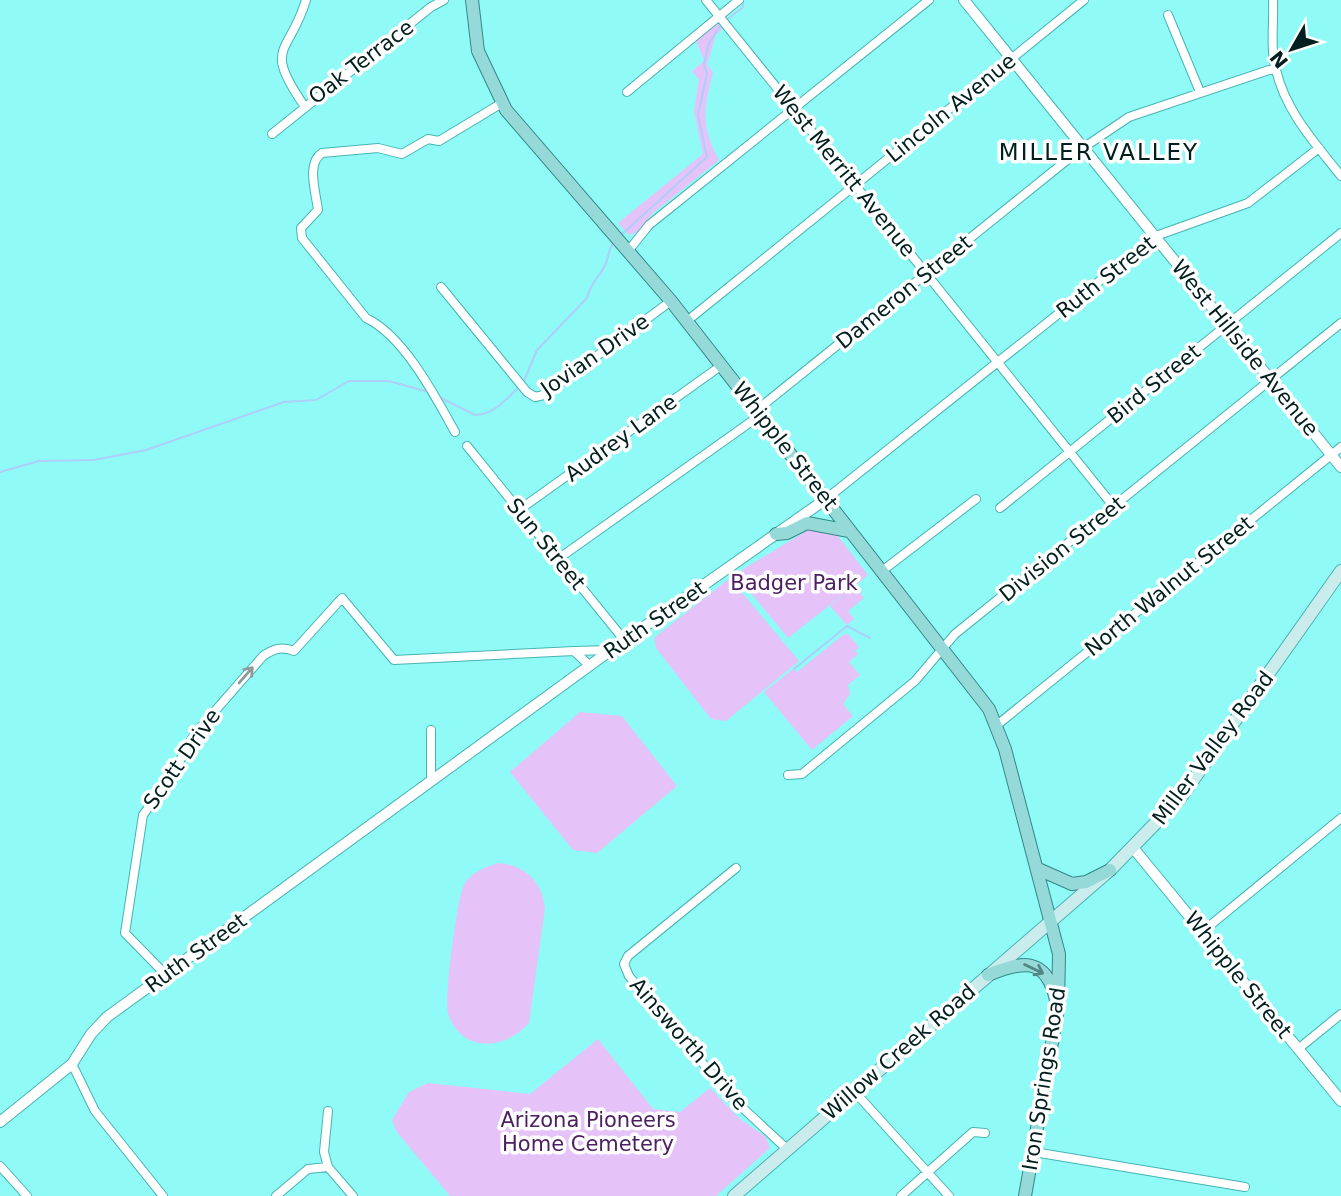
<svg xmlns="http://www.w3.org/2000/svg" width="1341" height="1196" font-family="'DejaVu Sans',sans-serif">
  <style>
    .green { fill: #e5c3f8 }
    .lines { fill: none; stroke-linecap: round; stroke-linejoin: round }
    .stream { stroke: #adcff8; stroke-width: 2 }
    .minor-casing { stroke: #46b4b2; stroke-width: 10 }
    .tertiary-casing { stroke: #46b4b2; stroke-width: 12 }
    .secondary-casing { stroke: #46b4b2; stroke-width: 14 }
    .primary-casing { stroke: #338887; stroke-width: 14 }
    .minor { stroke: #fff; stroke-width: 8 }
    .tertiary { stroke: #fff; stroke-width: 10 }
    .secondary { stroke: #caecec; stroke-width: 12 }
    .primary { stroke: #95dad9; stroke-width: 12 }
    .oneway { stroke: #8c9a9a }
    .oneway2 { stroke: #528685 }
    .labels { text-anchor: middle; stroke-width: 7; stroke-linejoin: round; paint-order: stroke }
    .street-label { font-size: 21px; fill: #001f1e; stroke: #fff }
    .park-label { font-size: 21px; fill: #4c2061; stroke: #fff }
    .neighbourhood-label { font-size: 23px; letter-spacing: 2px; fill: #001f1e; stroke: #fff }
  </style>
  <rect width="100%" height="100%" fill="#90faf7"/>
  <!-- green -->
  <path class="green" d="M717 22 722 29 716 35 707 64 713 73C703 108 701 128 719 160L653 213 638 232 629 235 618 223 703 154 694 112 699 79 692 71 704 61 696 40Z
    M808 530 837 535 868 575 855 586 864 598 848 611 854 619 847 625 830 606 849 590 788 638 735 574Z
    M730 578 799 661 726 721 711 719 656 648 654 638Z
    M848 634 859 647 855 651 858 654 849 662 860 675 848 685 850 694 843 704 853 716 812 750 764 692 793 669 797 672 843 635Z
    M580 712 622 716 677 786 597 853 573 850 510 772Z
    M499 863C526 866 542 882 545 908L529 1023C505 1050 461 1054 448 1013 444 1000 457 897 464 885 471 872 485 867 499 863Z
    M598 1039 653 1109 680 1112 710 1088 740 1119 766 1137 770 1148 716 1196H450L396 1131 392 1120 409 1092 428 1083 530 1094Z"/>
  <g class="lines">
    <!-- stream -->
    <path class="stream" d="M725 21 743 7V1
      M622 234 707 157 698 115 707 74 704 64 709 43 721 25
      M524 381 537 350 587 298C590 283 600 277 606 263 609 256 608 251 613 243
      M439 397 475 415C492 415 506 400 518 388
      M0 472 39 461 94 460 146 450 284 402 316 400 349 381H389L428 392
      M794 669 847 626 870 638"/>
    <defs>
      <path id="minor" d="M706 0 1114 507
        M1273 0C1274 22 1270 49 1276 70 1286 112 1315 143 1341 176
        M1168 15 1200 92
        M627 92 739 0
        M305 107C262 45 289 56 306 0
        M272 134 431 7 444 0
        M629 250 649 225 929 0
        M441 287 527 392 535 397 544 395 671 301
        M687 321 1084 0
        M455 432C435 396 404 336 366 318L302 238 301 228 318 210C316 193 306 163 322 153L378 148 402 154 428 139 439 141 502 103
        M467 446 625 641
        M826 499 1156 236 1248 203 1319 148
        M1000 508 1341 233
        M519 510 722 365
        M558 559 752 421 758 409 1077 152 1129 117 1275 68
        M882 571 976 499
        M590 666 574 651 611 650
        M997 725 1341 447
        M431 730V781
        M788 775 802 774 915 681 955 634 1341 323
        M736 868 628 956 624 964 629 976 733 1099 788 1150
        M1202 932 1341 818
        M166 975 125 933 143 815 172 775 194 735 263 656C273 649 282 646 294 651L342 598 394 660 574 651
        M1298 1049 1341 1014
        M72 1064 95 1111 163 1196
        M853 1090 949 1196
        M328 1111 324 1152 328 1167
        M1034 1152 1245 1187
        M0 1166 27 1196
        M276 1196 308 1169 328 1167 353 1196
        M901 1196 973 1132 985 1133"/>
      <path id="tertiary" d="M964 0 1341 467
        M1134 849 1341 1101
        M0 1122 72 1064 91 1034 107 1017 611 650 826 499"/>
      <path id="secondary" d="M734 1196 1110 870 1181 797 1341 571"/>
      <path id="primary" d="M472 0 478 51 506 110 671 301 989 709 1005 749 1059 954 1058 1009 1025 1196
        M776 534 787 533 807 523 849 531
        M1038 869 1072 884 1086 882 1110 870
        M988 975C1022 961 1046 956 1056 1000"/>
    </defs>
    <!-- minor casing -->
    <use href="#minor" class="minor-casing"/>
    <!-- tertiary casing -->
    <use href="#tertiary" class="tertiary-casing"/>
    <!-- secondary casing -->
    <use href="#secondary" class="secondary-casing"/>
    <!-- primary casing -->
    <use href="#primary" class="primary-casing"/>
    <!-- minor -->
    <use href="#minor" class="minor"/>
    <!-- tertiary -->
    <use href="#tertiary" class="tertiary"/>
    <!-- secondary -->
    <use href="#secondary" class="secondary"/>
    <!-- primary -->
    <use href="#primary" class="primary"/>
  </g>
  <!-- one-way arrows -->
  <defs><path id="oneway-shaft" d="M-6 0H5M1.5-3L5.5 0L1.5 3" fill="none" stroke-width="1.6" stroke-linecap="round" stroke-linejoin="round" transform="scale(1.75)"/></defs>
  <use class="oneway" href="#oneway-shaft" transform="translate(246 675) rotate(-49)"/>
  <use class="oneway2" href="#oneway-shaft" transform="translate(1034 969) rotate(26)"/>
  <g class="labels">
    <!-- street labels -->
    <g class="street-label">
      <text transform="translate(361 62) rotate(-37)" y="7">Oak Terrace</text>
      <text transform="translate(951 108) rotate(-39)" y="7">Lincoln Avenue</text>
      <text transform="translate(844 171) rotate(51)" y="7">West Merritt Avenue</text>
      <text transform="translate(1106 277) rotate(-38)" y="7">Ruth Street</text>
      <text transform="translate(904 292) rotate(-39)" y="7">Dameron Street</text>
      <text transform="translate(1245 348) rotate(51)" y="7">West Hillside Avenue</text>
      <text transform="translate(595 355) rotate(-35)" y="7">Jovian Drive</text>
      <text transform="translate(1154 384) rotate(-39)" y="7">Bird Street</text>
      <text transform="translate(621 438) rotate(-36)" y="7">Audrey Lane</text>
      <text transform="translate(785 446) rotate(52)" y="7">Whipple Street</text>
      <text transform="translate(546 544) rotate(51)" y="7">Sun Street</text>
      <text transform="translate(1062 549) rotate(-39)" y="7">Division Street</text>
      <text transform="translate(1169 586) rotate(-39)" y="7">North Walnut Street</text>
      <text transform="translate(655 620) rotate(-35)" y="7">Ruth Street</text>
      <text transform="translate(1213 748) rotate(-53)" y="7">Miller Valley Road</text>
      <text transform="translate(182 759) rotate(-55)" y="7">Scott Drive</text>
      <text transform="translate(196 953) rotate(-36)" y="7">Ruth Street</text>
      <text transform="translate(1238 975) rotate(51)" y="7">Whipple Street</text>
      <text transform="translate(689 1044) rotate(49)" y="7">Ainsworth Drive</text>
      <text transform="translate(899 1052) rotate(-41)" y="7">Willow Creek Road</text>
      <text transform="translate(1044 1079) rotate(-81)" y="7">Iron Springs Road</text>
    </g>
    <!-- park labels -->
    <g class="park-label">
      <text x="794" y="590">Badger Park</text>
      <text x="588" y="1127">Arizona Pioneers<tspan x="588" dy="24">Home Cemetery</tspan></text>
    </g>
    <!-- neighbourhood labels -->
    <g class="neighbourhood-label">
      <text x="1099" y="160">MILLER VALLEY</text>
    </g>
  </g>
  <!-- north arrow -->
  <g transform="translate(1292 49) rotate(231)" stroke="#ffffff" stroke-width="5" paint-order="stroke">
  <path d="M0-5L12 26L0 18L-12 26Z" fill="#001f1e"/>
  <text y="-10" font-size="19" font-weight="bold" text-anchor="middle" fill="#001f1e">N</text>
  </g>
</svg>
